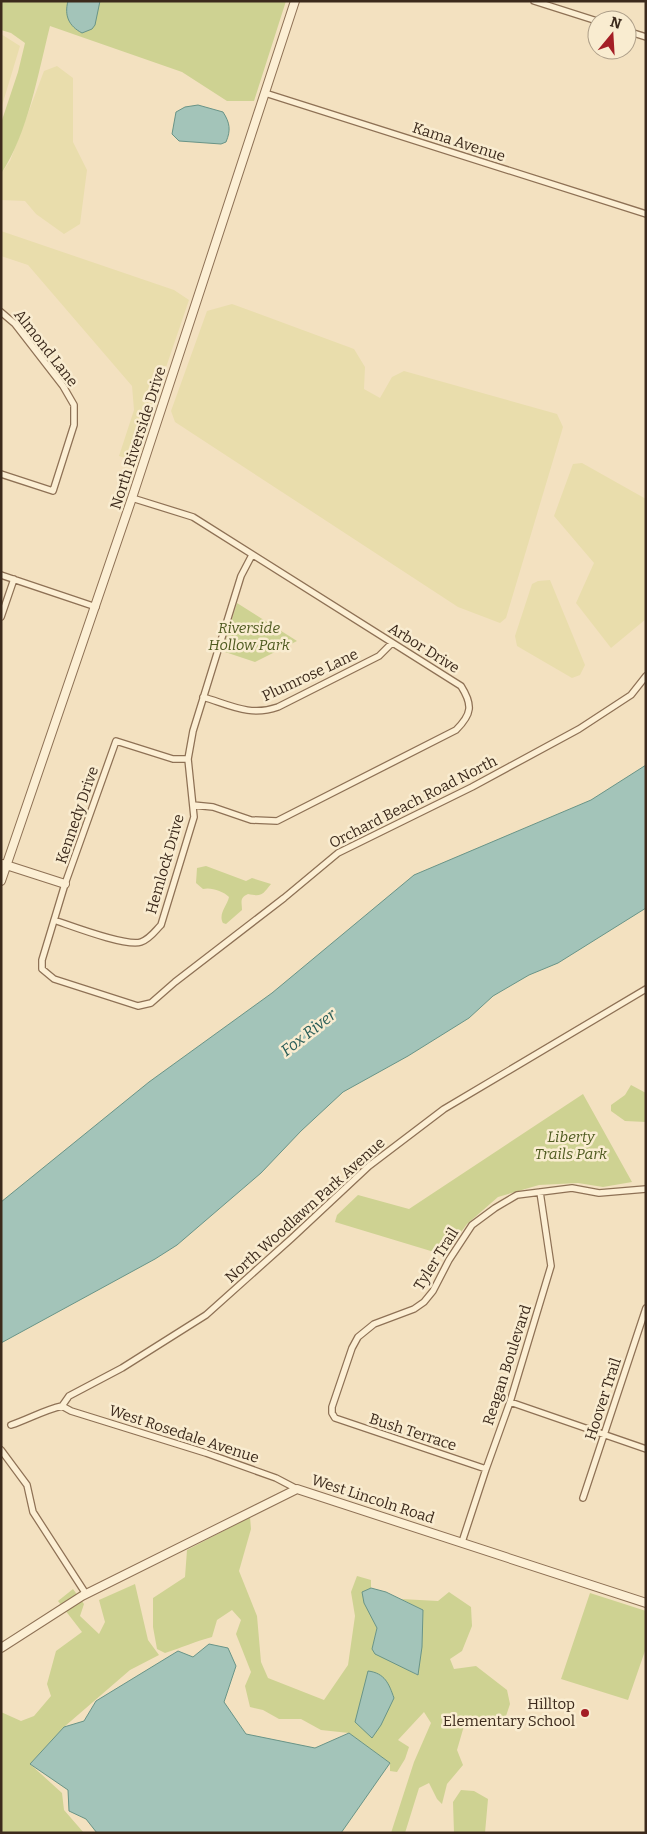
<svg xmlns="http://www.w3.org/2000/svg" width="647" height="1834" font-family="Bitter,serif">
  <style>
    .farmland { fill: #e9ddac }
    .green { fill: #ced292 }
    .water { fill: #a3c4b9; stroke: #699487 }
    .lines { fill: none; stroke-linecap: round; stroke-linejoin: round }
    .minor-casing { stroke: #8e7155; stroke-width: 8 }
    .tertiary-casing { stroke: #8e7155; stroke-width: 10 }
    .minor { stroke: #fcefd4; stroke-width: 5.5 }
    .tertiary { stroke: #fcefd4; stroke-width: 8 }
    .poi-dot { fill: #a41e25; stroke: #f9ecd0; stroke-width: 2 }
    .labels { text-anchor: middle; stroke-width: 5; stroke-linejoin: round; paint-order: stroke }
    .street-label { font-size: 15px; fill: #3c2a1c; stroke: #f9ecd0 }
    .park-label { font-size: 15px; font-style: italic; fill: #4f5b20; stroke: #f9ecd0 }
    .poi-label { font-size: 15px; fill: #3c2a1c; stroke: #f9ecd0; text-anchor: end }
    .water-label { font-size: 16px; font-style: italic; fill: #295d58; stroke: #f9ecd0 }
  </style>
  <rect width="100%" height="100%" fill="#f3e1c0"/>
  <!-- farmland -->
  <path class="farmland" d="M1 34 20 46 1 109Z
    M57 66 73 78V142L87 170 80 224 64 234 36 214 25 201 1 200V174L10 161 44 71Z
    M1 231 174 290 189 300 134 461 119 456 134 410 132 386 28 265 1 256Z
    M232 304 354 349 365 367 364 389 380 398 392 377 404 371 557 414 563 427 506 618 500 623 458 607 175 422 171 411 207 311Z
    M582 463 646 499V619L611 648 576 603 594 563 554 516 573 464Z
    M550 580 585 665 580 675 572 678 517 646 515 636 532 584 538 581Z"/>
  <!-- green -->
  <path class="green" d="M1 1H286L254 101H227L182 72 50 26C38 74 28 133 1 174V123L18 72 25 43 11 33 1 30Z
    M237 603 297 641 255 662 222 651Z
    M206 866 246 881 252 878 271 884C262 895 262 897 248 894 239 898 242 902 242 910L226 924 223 923C218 914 227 906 229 897 223 891 211 887 203 889L196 883 197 868Z
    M631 1085 646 1093V1122L625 1121 611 1111V1105L625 1095Z
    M583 1094 632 1182 603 1187 578 1183 539 1185 498 1197 467 1224 444 1255 335 1222 337 1215 358 1195 409 1209Z
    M250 1517 251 1529 239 1571 257 1616 261 1662 268 1678 324 1700 348 1665 355 1616 351 1592 357 1576 371 1580V1588L362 1593 365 1603 377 1628 372 1649 417 1675 422 1647 423 1610 401 1599 438 1601 449 1592 471 1607 472 1626 462 1651 450 1659 454 1669 476 1666 507 1690 510 1704 505 1719H466L457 1750 463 1765 447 1784 442 1804 437 1799 429 1783 419 1788 405 1833H391L414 1762 431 1723 424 1712 398 1740 409 1747 405 1759 397 1772 390 1771V1763L349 1733 321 1730 301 1719H279L263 1710 250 1707 245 1686 251 1672 236 1634 241 1620 232 1610 217 1620 212 1637C196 1641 181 1648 165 1653L157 1649 153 1627V1598L185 1577 187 1550Z
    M135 1584 148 1640 159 1655 130 1670 64 1727 30 1764 62 1793 64 1810 84 1833H1V1712L21 1721 34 1716 51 1696 47 1684 56 1651 82 1632 58 1601 73 1589 84 1604 80 1616 99 1634 105 1622 99 1600Z
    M590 1593 646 1611V1648L628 1700 561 1679Z
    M461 1790 474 1791 488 1799 485 1833H454L453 1802Z"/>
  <!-- water -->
  <path class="water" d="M68 1H100L95 25 92 29 82 33C69 26 64 16 68 1Z
    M198 105 223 112C230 123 231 130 226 142L221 144 179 141 172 134 176 112 185 107Z
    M646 765V908L558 963 529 975 493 996 469 1018 408 1056 343 1092 301 1131 261 1173 177 1245 155 1259 1 1343V1202L149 1082 272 993 414 875 591 800Z
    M371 1588 386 1592 423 1610 422 1647 418 1675 375 1654 372 1649 377 1628 364 1603 362 1592Z
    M209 1644 228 1648 236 1666 224 1702 246 1734 315 1748 349 1733 390 1763 341 1833H97L86 1819 69 1811 68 1790 30 1764 64 1727 84 1721 96 1701 178 1651 193 1657Z
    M368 1671C385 1673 389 1684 394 1698L381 1725 372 1738 355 1722Z"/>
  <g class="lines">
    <defs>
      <path id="minor" d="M534 1 597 21
        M627 31 646 37
        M265 93 646 214
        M1 312 15 324 63 386 74 405V425L53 491 1 474
        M132 498 193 517 461 686C473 705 472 714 456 730L277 821 251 820 213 807 193 805
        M1 575 96 607
        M1 617 14 579
        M203 697C230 705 250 717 278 707L379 656 392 643
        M188 759H173L116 741 65 884 42 960V969L54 979 138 1006 151 1003 175 982 284 898 338 853 472 787 579 729 631 695 646 676
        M54 920C72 926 126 947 141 942 150 939 155 931 161 925L194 817 188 759 193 731 241 576 252 555
        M510 1402 646 1449
        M62 1406 69 1396 122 1368 206 1315 292 1238 369 1166 444 1109 646 989
        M62 1406 71 1411 206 1453 276 1478 297 1489
        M11 1425C29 1419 44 1410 62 1406
        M1 1450 27 1485 33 1512 86 1594
        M486 1469 335 1418 332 1413V1407L352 1348 358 1337 374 1324 414 1309 424 1302 433 1291 449 1260 472 1225 495 1208 517 1195 572 1188 599 1193 646 1189
        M583 1498 646 1308
        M462 1542 486 1469 510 1402 551 1266 540 1192"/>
      <path id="tertiary" d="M3 864 65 884
        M1 881 132 498 295 1
        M1 1648 82 1596 297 1489 646 1603"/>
    </defs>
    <!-- minor casing -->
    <use href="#minor" class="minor-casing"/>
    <!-- tertiary casing -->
    <use href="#tertiary" class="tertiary-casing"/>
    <!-- minor -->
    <use href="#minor" class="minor"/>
    <!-- tertiary -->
    <use href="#tertiary" class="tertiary"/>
  </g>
  <!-- markers -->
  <circle class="poi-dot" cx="585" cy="1713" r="5"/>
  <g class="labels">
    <!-- street labels -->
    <g class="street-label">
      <text transform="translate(459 142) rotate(18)" y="5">Kama Avenue</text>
      <text transform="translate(46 348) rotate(52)" y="5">Almond Lane</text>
      <text transform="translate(138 438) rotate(-72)" y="5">North Riverside Drive</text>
      <text transform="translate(424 648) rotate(32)" y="5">Arbor Drive</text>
      <text transform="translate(310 675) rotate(-25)" y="5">Plumrose Lane</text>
      <text transform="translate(413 802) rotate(-27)" y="5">Orchard Beach Road North</text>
      <text transform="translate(77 815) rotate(-71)" y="5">Kennedy Drive</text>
      <text transform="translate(165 864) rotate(-74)" y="5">Hemlock Drive</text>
      <text transform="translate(305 1210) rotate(-42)" y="5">North Woodlawn Park Avenue</text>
      <text transform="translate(436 1259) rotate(-58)" y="5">Tyler Trail</text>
      <text transform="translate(507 1365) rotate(-72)" y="5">Reagan Boulevard</text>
      <text transform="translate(603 1399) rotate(-72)" y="5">Hoover Trail</text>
      <text transform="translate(413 1432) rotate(18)" y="5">Bush Terrace</text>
      <text transform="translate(184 1434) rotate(18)" y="5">West Rosedale Avenue</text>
      <text transform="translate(373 1499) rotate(18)" y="5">West Lincoln Road</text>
    </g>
    <!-- park labels -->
    <g class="park-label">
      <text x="249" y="633">Riverside<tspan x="249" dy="17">Hollow Park</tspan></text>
      <text x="571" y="1142">Liberty<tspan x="571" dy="17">Trails Park</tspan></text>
    </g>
    <!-- poi labels -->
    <g class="poi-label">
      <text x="575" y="1709">Hilltop<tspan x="575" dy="17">Elementary School</tspan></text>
    </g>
    <!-- water labels -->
    <g class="water-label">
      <text transform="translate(308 1032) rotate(-38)" y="6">Fox River</text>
    </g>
  </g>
  <!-- border -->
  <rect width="647" height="1834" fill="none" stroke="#3c2a1c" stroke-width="5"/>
  <!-- north arrow -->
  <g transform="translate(612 35) rotate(18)"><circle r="24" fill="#f9ecd0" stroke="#ad9e88"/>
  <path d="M0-4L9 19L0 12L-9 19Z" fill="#a41e25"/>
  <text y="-8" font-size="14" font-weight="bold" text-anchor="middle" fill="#3c2a1c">N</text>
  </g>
</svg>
